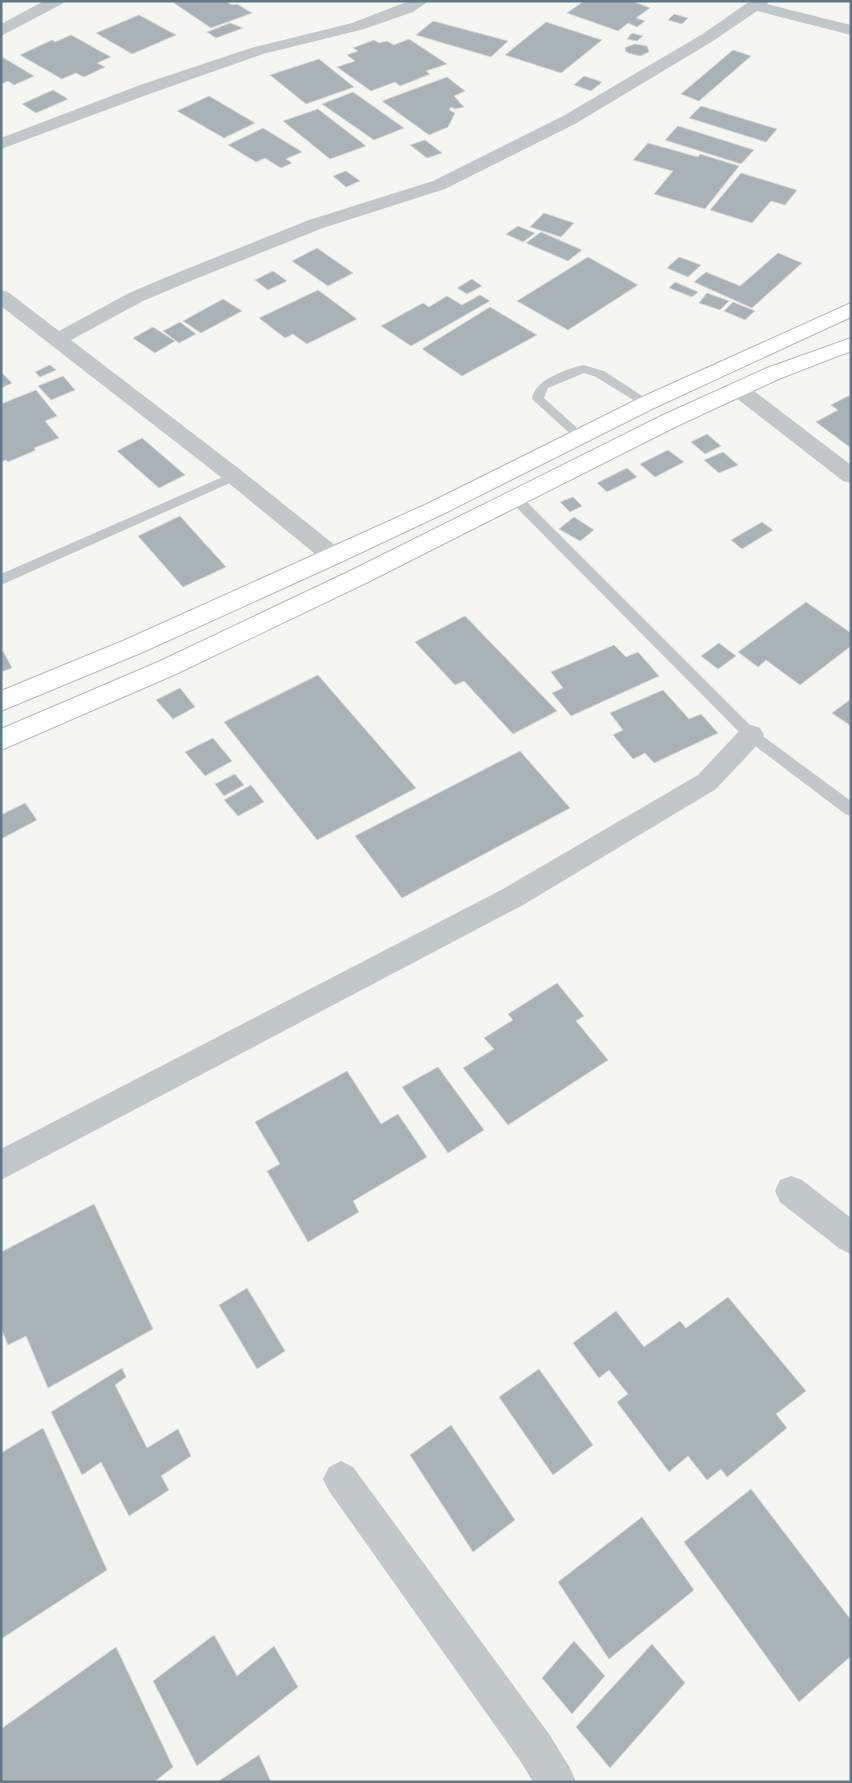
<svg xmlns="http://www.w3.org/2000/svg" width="852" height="1783" font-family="Barlow,sans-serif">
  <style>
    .building { fill: #a9b3b7; stroke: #d6d6d4 }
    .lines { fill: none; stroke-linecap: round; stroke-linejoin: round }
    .secondary-casing { stroke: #b4babe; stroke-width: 2 }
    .lane { fill: #c2c7c9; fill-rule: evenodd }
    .street { fill: #c2c7c9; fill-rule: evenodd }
    .secondary { fill: #fff; fill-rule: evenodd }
  </style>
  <rect width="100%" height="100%" fill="#f5f5f1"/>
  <!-- building -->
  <path class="building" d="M178 1H226L232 5 237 4 252 13 211 28 174 3Z
    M584 1H632L650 8 636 18 645 21 637 27 628 23 618 31 567 13Z
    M674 14 688 18 682 24 668 20Z
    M139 15 176 35 132 54 96 33Z
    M433 21 508 41 491 57 416 35Z
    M546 22 602 40 561 73 505 55Z
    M230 23 243 28 216 38 207 32Z
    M632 33 643 36 637 41 627 39Z
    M71 35 111 57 97 63 105 67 84 77 76 73 62 79 20 55 52 40 55 42Z
    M409 39 447 64 426 71 430 74 400 86 395 82 371 91 337 67 355 61 347 55 358 51 353 48 374 40 379 43 387 41 394 45Z
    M635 44 647 46 649 52 640 56 628 53 625 51 626 47Z
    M733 50 751 56 699 101 681 94Z
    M2 57 34 76 14 85 8 81 1 84Z
    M319 59 354 87 306 104 270 75Z
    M584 76 602 82 591 91 574 85Z
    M447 77 465 91 454 96 464 107 455 109 451 107 449 110 455 113 448 127 429 135 382 101Z
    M53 90 68 99 36 113 22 104Z
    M353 92 404 128 374 140 322 104Z
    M209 96 255 123 224 138 177 111Z
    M701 106 777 129 766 142 689 118Z
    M318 109 366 146 330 159 283 121Z
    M678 126 754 150 741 164 665 140Z
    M263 128 302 152 286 159 292 163 281 168 265 158 256 162 228 145Z
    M425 140 442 153 427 158 410 145Z
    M648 143 698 157 700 154 739 166 705 209 654 194 673 171 633 160Z
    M346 171 360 181 346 187 333 176Z
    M741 173 797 190 785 205 771 201 752 223 710 210Z
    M544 213 574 223 561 237 530 227Z
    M518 226 535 233 523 242 506 234Z
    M541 232 582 250 568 261 526 243Z
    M317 248 353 273 328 286 292 261Z
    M778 253 802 263 752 308 694 282 706 272 740 286Z
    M588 257 638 285 568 330 517 301Z
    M679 257 701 265 688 277 667 268Z
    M273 271 287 281 268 290 255 280Z
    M472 279 482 286 467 294 457 288Z
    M675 282 698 292 692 297 669 288Z
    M318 290 357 319 307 344 293 334 285 338 259 318Z
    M707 293 729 301 720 310 699 303Z
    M480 295 490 301 411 346 381 326 423 303 429 307 447 296 462 305Z
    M223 299 242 311 201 333 183 321Z
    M733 302 755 311 745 320 724 311Z
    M490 307 537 335 462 376 422 349Z
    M180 322 196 334 179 343 163 331Z
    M153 327 175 341 155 353 133 338Z
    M50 365 56 370 40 377 35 372Z
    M1 372 12 383 1 388Z
    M63 376 75 390 51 400 38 386Z
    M36 390 57 416 45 421 59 438 34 448 36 450 8 462 6 460 1 462V404Z
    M848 396 851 397V448L816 422 838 410 831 405Z
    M707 434 721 446 705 454 691 442Z
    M142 438 185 475 159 488 117 451Z
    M668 450 684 462 655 477 640 464Z
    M723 452 738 465 719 473 704 460Z
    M627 468 637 477 607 492 597 483Z
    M573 497 582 506 570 512 560 502Z
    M180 516 226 567 183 587 138 536Z
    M574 517 594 530 580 541 559 529Z
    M762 522 773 530 742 549 731 540Z
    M806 602 851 633V646L800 685 766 660 758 667 738 652Z
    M465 616 557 711 513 734 464 681 455 685 415 642Z
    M719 643 736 656 718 669 701 656Z
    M614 645 626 657 638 652 659 676 571 716 552 693 563 688 551 672Z
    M3 651 12 668 1 672V652Z
    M318 675 416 788 317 840 224 722Z
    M180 688 195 707 173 719 156 700Z
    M663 690 689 719 701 714 718 733 654 763 645 753 633 759 613 735 623 730 610 713Z
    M851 699V726L832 713Z
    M213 738 232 761 205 776 185 752Z
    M520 751 570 808 402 898 355 836Z
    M235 774 244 785 224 796 215 784Z
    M251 785 264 802 238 816 224 800Z
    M25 803 37 820 1 839V815Z
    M557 983 584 1016 576 1021 608 1060 508 1125 463 1068 494 1049 484 1038 513 1020 508 1014Z
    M438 1067 484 1130 448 1153 402 1087Z
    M347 1071 381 1124 398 1114 427 1157 353 1201 359 1212 308 1242 267 1171 280 1164 255 1122Z
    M94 1204 153 1329 48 1388 26 1336 8 1345 1 1328V1252Z
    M247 1288 285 1351 257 1369 219 1305Z
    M728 1297 806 1391 776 1414 787 1428 727 1477 721 1469 707 1480 688 1456 669 1472 617 1402 628 1394 609 1370 599 1378 573 1343 616 1311 644 1347 680 1321 686 1328Z
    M122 1368 126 1377 115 1385 147 1448 178 1429 191 1456 161 1476 169 1490 129 1516 101 1462 82 1475 51 1412Z
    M539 1369 593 1445 553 1475 499 1397Z
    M451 1425 515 1520 473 1552 410 1455Z
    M43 1428 107 1570 1 1639V1453Z
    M751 1489 851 1620V1656L799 1702 684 1542Z
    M642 1517 694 1590 609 1659 558 1582Z
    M214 1635 237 1676 274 1646 298 1687 197 1766 153 1681Z
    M574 1641 605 1676 572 1714 542 1678Z
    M652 1644 685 1683 610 1768 576 1727Z
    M116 1647 173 1767 154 1782H1V1729Z
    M259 1755 271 1782H217Z"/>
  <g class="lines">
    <defs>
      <path id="secondary" d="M851 303V317L654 408 445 513 341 562 143 652 1 711V691L125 640 325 550 429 503 640 398Z
        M851 338V351L781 378 677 426 368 582 176 674 1 750V729L158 662 352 570 661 416 767 368Z"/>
    </defs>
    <!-- secondary casing -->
    <use href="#secondary" class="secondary-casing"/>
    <!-- lane -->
    <path class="lane" d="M583 365 604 371 653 403 647 407 643 406 596 377 584 373 548 388 544 398 586 436 584 439H576L532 399C535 379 565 370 583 365Z
      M234 472 240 476 239 479 1 585V574Z
      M516 495 521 496 756 731 851 801V816L845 814 746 739 511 502 509 499 511 496Z"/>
    <!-- street -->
    <path class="street" d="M44 1H64L62 4 1 36V24Z
      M409 1H429L413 12 364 29 263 54 152 93 1 149V138L140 85 251 48 352 23Z
      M750 1H769L767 4 851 25V35L757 11 713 41 575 124 445 189 323 228 188 282 143 301 71 340 242 471 341 550 345 556 341 562 333 564 325 562 226 481 1 306V290L8 292 59 331 129 293 174 274 309 220 433 181 563 116 701 35Z
      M738 382 745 384 851 465V483L843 481 731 394 728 389 731 384Z
      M751 725 760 728 764 735 760 742 716 789 523 905 1 1180V1149L503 889 698 775 742 728Z
      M791 1176 802 1180 851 1218V1254L840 1249 780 1202 775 1191 780 1180Z
      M341 1461 353 1467 549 1734 570 1768 576 1782H533L521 1762 329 1491 323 1479 329 1467Z"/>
    <!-- secondary -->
    <use href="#secondary" class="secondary"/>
  </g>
  <!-- border -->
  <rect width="852" height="1783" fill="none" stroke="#627884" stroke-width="5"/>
</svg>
